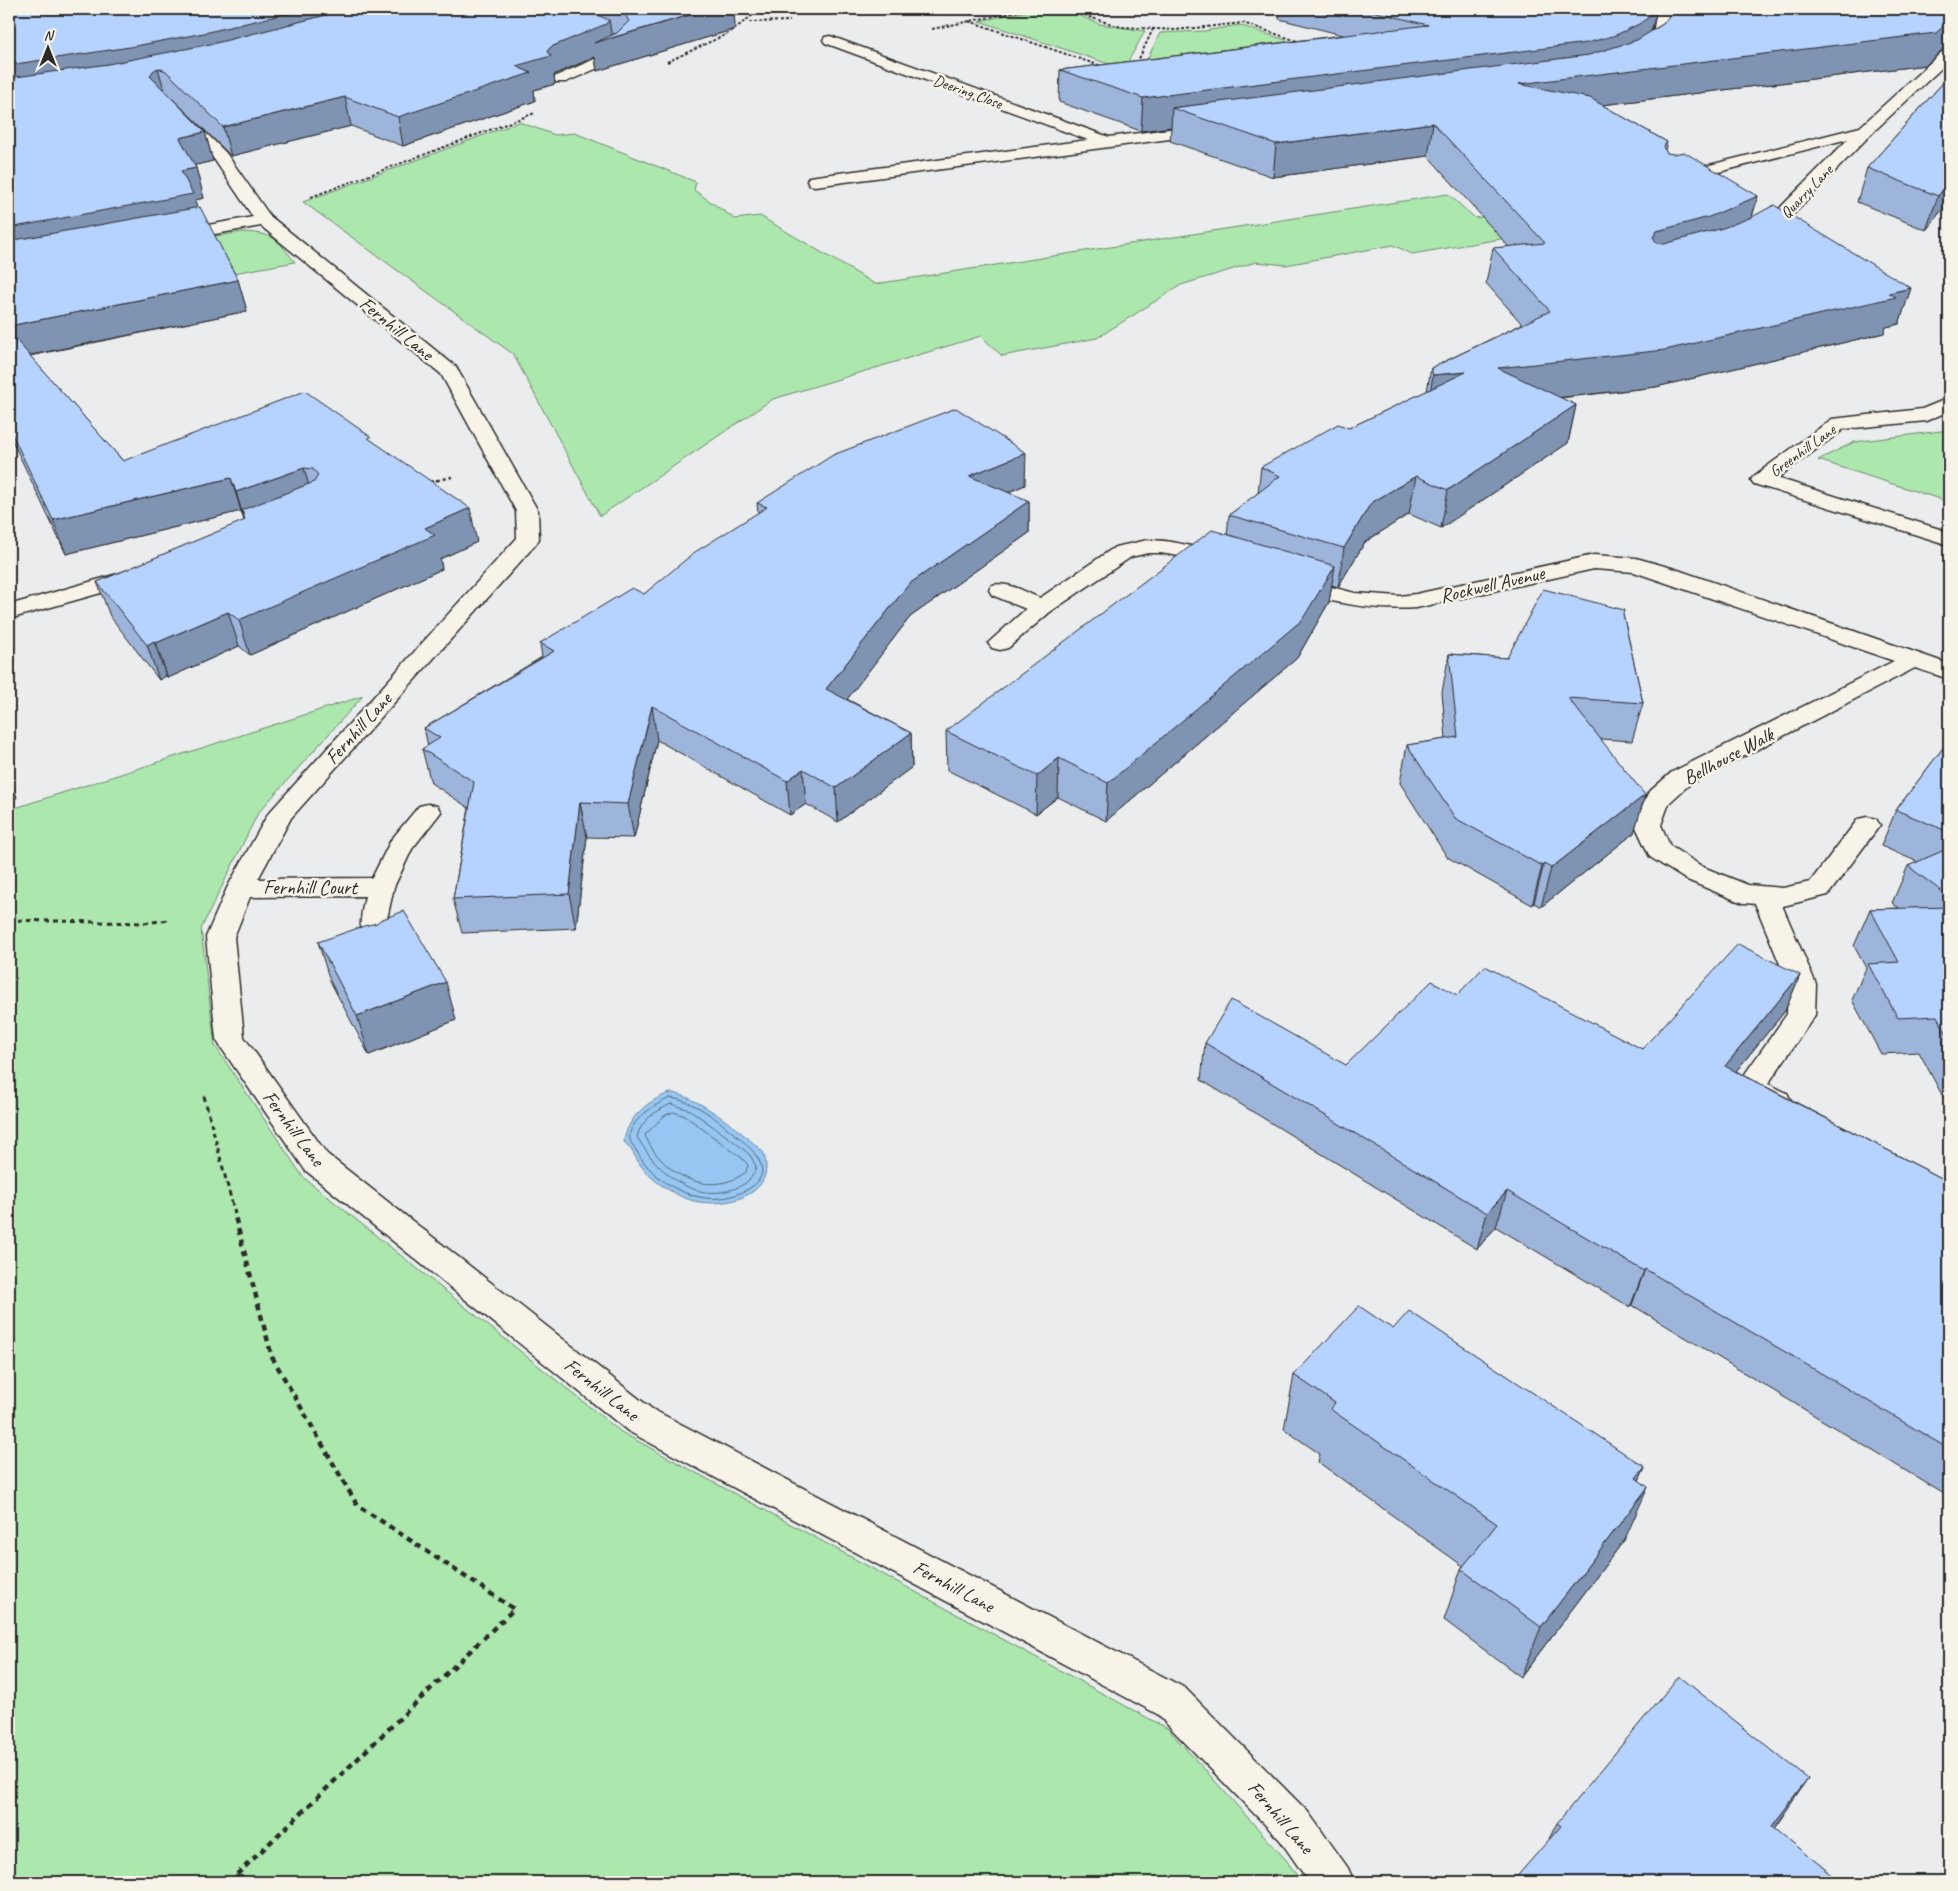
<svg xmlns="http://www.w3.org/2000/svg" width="1958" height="1891" font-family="Caveat,sans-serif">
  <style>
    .green { fill: #ace7ad; stroke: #6c896c }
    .water { fill: #96c6f1; stroke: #6b88a2 }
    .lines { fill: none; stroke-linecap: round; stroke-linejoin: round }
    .shore { stroke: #56697a; stroke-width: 1 }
    .lane-casing { stroke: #2b2b2b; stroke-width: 3 }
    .street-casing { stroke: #2b2b2b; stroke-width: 3 }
    .path-far3 { stroke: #2b2b2b; stroke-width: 2; stroke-dasharray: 3 2; stroke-linecap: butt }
    .path-far2 { stroke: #2b2b2b; stroke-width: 2.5; stroke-dasharray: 4 3; stroke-linecap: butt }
    .path-far1 { stroke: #2b2b2b; stroke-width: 3; stroke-dasharray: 5 4; stroke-linecap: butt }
    .path { stroke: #2b2b2b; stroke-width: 4.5; stroke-dasharray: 6 5; stroke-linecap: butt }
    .lane { fill: #f7f3e8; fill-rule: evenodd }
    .street { fill: #f7f3e8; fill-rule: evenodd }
    .wall { fill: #9db5db; stroke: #2b2b2b; fill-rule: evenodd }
    .shaded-wall { fill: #7f93b2; stroke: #2b2b2b }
    .building { fill: #b6d2ff; stroke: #2b2b2b }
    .labels { text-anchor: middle; stroke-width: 5; stroke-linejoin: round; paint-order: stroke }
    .far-street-label { font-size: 16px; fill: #2b2b2b; stroke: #f7f3e8 }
    .street-label { font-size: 20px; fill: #2b2b2b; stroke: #f7f3e8 }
  </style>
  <rect width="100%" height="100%" fill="#eaeced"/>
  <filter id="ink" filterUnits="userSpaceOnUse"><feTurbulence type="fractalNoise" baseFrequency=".02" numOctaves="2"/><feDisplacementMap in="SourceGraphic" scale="10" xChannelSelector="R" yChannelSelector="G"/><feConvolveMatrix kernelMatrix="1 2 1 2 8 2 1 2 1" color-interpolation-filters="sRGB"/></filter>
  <g filter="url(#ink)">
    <!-- green -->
    <path class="green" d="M1037 9H1069L1078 15 1100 24 1145 31 1124 69 979 21Z
      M1239 25 1317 50 1142 70 1160 33 1204 31Z
      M519 122 555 135 575 133 696 182 694 190 735 219 760 216 875 284 1448 194 1475 218 1549 205 1589 224 1412 254 1393 245 1286 265 1256 262 1181 285 1097 338 1002 356 981 336 773 399 600 516 513 354 303 202Z
      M243 232C275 234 275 237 295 262L223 275 202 238Z
      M1949 430V502L1818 460 1854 442Z
      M363 696 258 813 201 929 215 1046 303 1177 621 1432 1168 1729 1287 1861 1301 1882H9V810Z"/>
    <!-- water -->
    <path class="water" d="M670 1093C694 1093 745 1134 763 1152 781 1199 714 1212 682 1197 668 1190 651 1180 642 1167 636 1160 632 1148 624 1142 626 1119 648 1100 670 1093Z"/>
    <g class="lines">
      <!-- shore -->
      <path class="shore" d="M670 1098C694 1101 714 1117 732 1132 758 1153 782 1178 735 1195 698 1208 653 1183 636 1150 634 1147 631 1143 630 1140 626 1122 657 1103 670 1098Z
        M671 1104 690 1110 736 1143 750 1155 756 1166C754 1178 746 1184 736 1188 693 1205 657 1171 637 1137 641 1120 656 1111 671 1104Z
        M674 1112 685 1116 742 1158 748 1165 746 1172C709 1200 661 1174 645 1135L664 1116Z"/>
      <defs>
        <path id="lane" d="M621 39 626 40 631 47 623 57 566 82H556L553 79 556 76 613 51 616 47 614 43 616 40Z
          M1765 887 1774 890 1778 896 1816 984 1815 1015 1768 1084 1787 1093 1791 1101 1787 1109 1776 1112 1740 1096 1735 1088 1787 1014 1788 984 1752 896 1756 890Z"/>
        <path id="street" d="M1657 9H1671L1668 34 1651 57H1641L1639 54 1653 34Z
          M830 36 1109 137 1207 124 1213 126 1215 129 1213 132 1207 134 815 186 809 185 807 181 809 177 1088 140 825 43 823 40 825 37Z
          M1949 49V61L1872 133 1784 224 1762 239 1756 240 1750 239 1747 235 1772 216 1848 139 1676 183 1670 181 1668 178 1670 175 1860 127 1944 50Z
          M183 114 189 116 226 153 270 216 456 367 538 511 539 539 536 544 291 818 258 879 372 878 391 840 419 806 428 804 437 806 441 812 412 849 394 887 387 919 392 953 388 960 378 963 368 960C357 941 360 917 365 896L250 897 234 937 244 1037 327 1154 652 1409 1185 1688 1308 1812 1348 1868 1354 1882H1309L1280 1840 1157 1714 628 1431 305 1170 220 1046 216 1039 206 937 227 888 268 814 517 538 516 511 441 374 261 226 175 241 169 240 166 236 169 232 253 217 214 159 175 119 177 116Z
          M1949 398V411L1926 421 1844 429 1777 478 1949 532V545L1754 484 1751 480 1754 476 1832 419 1922 409Z
          M1148 540C1176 540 1202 549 1229 557L1232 562 1229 567 1221 569 1179 556 1160 553H1148L1131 557 1050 612 1008 648 1000 650 992 648 988 643 1026 609 992 595 989 590 992 585C1008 581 1025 592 1040 598L1115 547Z
          M1594 555 1636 558 1675 569 1949 664V679L1915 668 1690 784 1669 803 1661 825 1670 846 1703 867 1748 885 1783 888 1810 882 1858 819 1867 817 1876 819 1880 825 1828 895 1783 906 1744 903 1735 900 1685 879 1650 857 1635 825 1648 793 1672 772 1894 661 1634 572 1594 569 1416 608C1371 611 1331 602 1288 590L1285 585 1288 580 1296 578 1355 593 1399 596 1416 594Z
          M135 569 143 571 146 576 143 581 9 619V605Z"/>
      </defs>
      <!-- lane casing -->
      <use href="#lane" class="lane-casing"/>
      <!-- street casing -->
      <use href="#street" class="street-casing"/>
      <!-- path-far3 -->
      <path class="path-far3" d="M1076 9 1089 17 1121 27 1175 30 1243 23 1300 42
        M969 21 1101 66
        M749 22 790 21
        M932 29 1028 9
        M667 62 729 33 761 9
        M1137 63 1153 29
        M311 197 535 113"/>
      <!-- path-far2 -->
      <path class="path-far2" d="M429 482 452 477"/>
      <!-- path-far1 -->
      <path class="path-far1" d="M9 920 143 923 170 920
        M204 1096 235 1214"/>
      <!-- path -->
      <path class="path" d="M229 1882 514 1609 357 1505 272 1357 234 1213"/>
      <!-- lane -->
      <use href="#lane" class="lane"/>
      <!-- street -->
      <use href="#street" class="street"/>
    </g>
    <!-- wall -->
    <path class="wall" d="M9 9H734L735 29 597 71 595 57 555 74 554 76 555 84 534 90 535 101 403 146 351 126 231 156 173 99 172 98 205 132 213 161 195 165 204 198 195 200 197 208 238 280 247 311 30 356 123 461 372 441 477 542 440 559 442 569 250 655 239 646 168 678 166 676 159 680 110 616 97 582 244 521 241 511 66 554 9 434ZM611 32 615 34 611 36Z
      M1276 9H1657L1651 31 1663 24 1672 12V9H1949V48L1943 49 1926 65 1602 105 1667 142 1665 150 1667 153 1758 196 1752 217 1911 288 1899 324 1886 327 1884 333 1656 387 1560 398 1576 405 1568 443 1441 528 1409 514 1365 542 1338 587 1332 585 1329 602 1297 658 1106 821 1058 797 1036 814 947 770 946 731 1227 535 1229 515 1258 493 1261 467 1349 428 1427 391 1431 368 1522 324 1486 283 1493 248 1509 247 1428 156 1273 177 1170 141 1171 127 1141 131 1059 102 1060 70 1343 35 1279 19 1280 10Z
      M1949 76V201L1926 230 1857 202 1867 168Z
      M1025 485 1008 492 1029 501V533L910 617 847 699 911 733 912 767 838 822 806 804 790 815 657 740 634 838 587 837 576 928 462 933 453 899 469 808 431 783 422 749 428 746 424 728 542 657 540 643 644 594 758 513 757 503Z
      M1623 614 1643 703 1632 741 1601 739 1634 833 1541 907 1534 903 1532 905 1447 857 1400 783 1407 745 1446 739 1442 692 1449 654 1507 658Z
      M1949 740V1108L1919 1052 1881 1054 1852 1000 1866 968 1854 946 1870 909 1899 908 1892 903 1908 866 1918 862 1881 846 1896 810Z
      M318 942 456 1020 369 1055 330 981Z
      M1800 975 1785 1011 1736 1071 1949 1182V1497L1632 1305 1630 1307 1496 1227 1477 1249 1201 1080 1205 1043 1346 1065 1457 995 1642 1049Z
      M1393 1329 1645 1467 1639 1480 1625 1539 1521 1677 1444 1620 1461 1569 1463 1566 1318 1462 1320 1454 1284 1429 1294 1375Z
      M1557 1823 1774 1828 1549 1839Z"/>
    <!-- shaded-wall -->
    <path class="shaded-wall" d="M306 9H407L158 68 166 96 9 94V65Z
      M710 9H734L735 29 597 71 595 57 555 74 554 76 555 84 534 90 535 101 403 146 398 117 516 66 547 51 551 47 609 20 612 38Z
      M1654 9H1657L1653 25 1649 38 1633 55 1172 108 1171 127 1141 131 1143 98Z
      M1949 21V48L1943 49 1926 65 1513 116 1519 84Z
      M345 97 351 126 231 156 223 127Z
      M1433 123 1428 156 1273 177 1276 144Z
      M205 132 213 161 188 167 180 138Z
      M196 168 204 198 195 200 202 225 9 260V228L181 171Z
      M1949 182V201L1926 230 1938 196Z
      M1758 196 1748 230 1649 266 1653 237 1657 231Z
      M238 280 247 311 16 358 9 340V326Z
      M1911 288 1899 324 1886 327 1884 333 1656 387 1491 405 1498 368 1889 293Z
      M1466 372 1427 412 1433 375Z
      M1576 405 1568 443 1441 528 1448 490Z
      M1026 453 1025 485 970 509 969 476Z
      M304 468 313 501 246 526 236 492Z
      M1416 476 1409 514 1365 542 1338 587 1344 548 1371 503Z
      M231 478 241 511 66 554 53 520Z
      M1029 501V533L910 617 829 723 826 689 909 584Z
      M470 508 477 542 440 559 442 569 250 655 239 620 425 528Z
      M1335 566 1329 602 1297 658 1106 821 1108 783Z
      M228 612 239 646 168 678 156 643Z
      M154 641 166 676 159 680 147 645Z
      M652 706 657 740 634 838 628 804Z
      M911 733 912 767 838 822 836 788Z
      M1059 758 1058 797 1036 814 1037 776Z
      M9 768 17 798 9 800Z
      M803 769 806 804 790 815 787 781Z
      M1645 795 1634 833 1541 907 1551 868Z
      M580 802 587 837 576 928 569 894Z
      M1544 864 1534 903 1532 905 1542 866Z
      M1800 975 1785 1011 1711 1102 1725 1066Z
      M446 982 456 1020 369 1055 357 1016Z
      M1507 1191 1496 1227 1477 1249 1487 1213Z
      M1645 1269 1632 1305 1630 1307 1644 1271Z
      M1645 1467 1622 1519 1636 1478Z
      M1648 1487 1625 1539 1521 1677 1541 1627Z
      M1808 1779 1776 1826 1741 1872 1772 1826Z"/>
    <!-- building -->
    <path class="building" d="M9 9H306L204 33 130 47 9 65Z
      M350 9H583L609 20 606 24 551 47 547 51 551 56 516 66 531 73 398 117 345 97 223 127 166 71 158 68 153 71 150 76 205 132 180 138 196 168 181 171 193 194 9 228V78L108 64 216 43Z
      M616 9H710L594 43 617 33 629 21 623 12Z
      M1364 9H1654L1649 17 1639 24 1616 35 1587 43 1143 98 1060 70 1428 25Z
      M1674 9H1911L1949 14V21L1936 33 1519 84 1590 98 1667 142 1663 147 1667 153 1674 154 1684 152 1758 196 1709 217 1657 231 1653 237 1657 243 1664 244 1723 228 1752 217 1774 205 1911 288 1889 293 1896 297 1665 350 1498 368 1576 405 1448 490 1416 476 1371 503 1344 548 1229 515 1280 476 1261 467 1338 424 1349 428 1466 372 1433 375 1431 368 1550 311 1493 248 1545 243 1433 123 1276 144 1172 108 1589 55 1637 40 1663 24 1673 11Z
      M1949 76V182L1938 196 1867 168Z
      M200 207 238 280 9 326V241Z
      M9 332 123 461 305 391 371 437 368 438 470 508 425 528 435 535 239 620 228 612 156 643 154 641 147 645 97 582 245 520 242 510 314 482 318 475 313 469 304 468 236 492 231 478 53 520 9 428Z
      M956 408 1026 453 969 476 1029 501 909 584 826 689 911 733 836 788 803 769 787 781 652 706 628 804 580 802 569 894 453 899 474 782 422 749 440 738 424 728 554 651 540 643 632 588 644 594 695 552 767 507 757 503 833 455Z
      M1212 530 1335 566 1302 620 1108 783 1059 758 1037 776 946 731Z
      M1543 589 1624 610 1623 614 1643 703 1568 698 1645 795 1551 868 1544 864 1542 866 1455 818 1407 745 1458 737 1449 654 1507 658Z
      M1949 740V832L1896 810Z
      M1949 848V897L1908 866Z
      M1949 907V1038L1937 1016 1898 1018 1868 964 1899 962 1870 909Z
      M404 911 446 982 357 1016 318 942 364 926 377 923 380 920Z
      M1738 944 1800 975 1725 1066 1949 1182V1449L1645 1269 1644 1271 1507 1191 1487 1213 1205 1043 1231 1000 1346 1065 1432 981 1457 995 1485 966 1642 1049Z
      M1359 1306 1393 1329 1409 1311 1645 1467 1636 1478 1648 1487 1541 1627 1461 1569 1497 1524 1330 1409 1335 1403 1294 1375Z
      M1679 1676 1808 1779 1772 1826 1841 1882H1512L1561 1826 1557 1823Z"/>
  </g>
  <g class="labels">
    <!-- far-street labels -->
    <g class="far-street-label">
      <text transform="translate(968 91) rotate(20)" y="6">Deering Close</text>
      <text transform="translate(1806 191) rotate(-46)" y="6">Quarry Lane</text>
      <text transform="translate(1802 450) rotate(-36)" y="6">Greenhill Lane</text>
    </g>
    <!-- street labels -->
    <g class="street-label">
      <text transform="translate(397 328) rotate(39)" y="7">Fernhill Lane</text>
      <text transform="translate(1492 584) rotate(-13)" y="7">Rockwell Avenue</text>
      <text transform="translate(358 728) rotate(-48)" y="7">Fernhill Lane</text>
      <text transform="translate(1728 756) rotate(-28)" y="7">Bellhouse Walk</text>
      <text x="310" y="894">Fernhill Court</text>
      <text transform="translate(294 1128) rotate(53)" y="7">Fernhill Lane</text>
      <text transform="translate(602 1389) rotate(38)" y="7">Fernhill Lane</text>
      <text transform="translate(954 1586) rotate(28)" y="7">Fernhill Lane</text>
      <text transform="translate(1281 1817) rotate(49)" y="7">Fernhill Lane</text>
    </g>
  </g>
  <!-- margin -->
  <rect width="1958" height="1891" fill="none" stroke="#f7f3e8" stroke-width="30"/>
  <rect x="15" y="15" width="1928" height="1861" fill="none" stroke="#2b2b2b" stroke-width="2" filter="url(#ink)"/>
  <!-- north arrow -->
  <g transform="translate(48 48)" stroke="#f7f3e8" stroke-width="4" paint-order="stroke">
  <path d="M0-4L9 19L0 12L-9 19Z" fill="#2b2b2b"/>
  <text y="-8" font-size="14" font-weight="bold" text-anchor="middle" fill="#2b2b2b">N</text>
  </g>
</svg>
